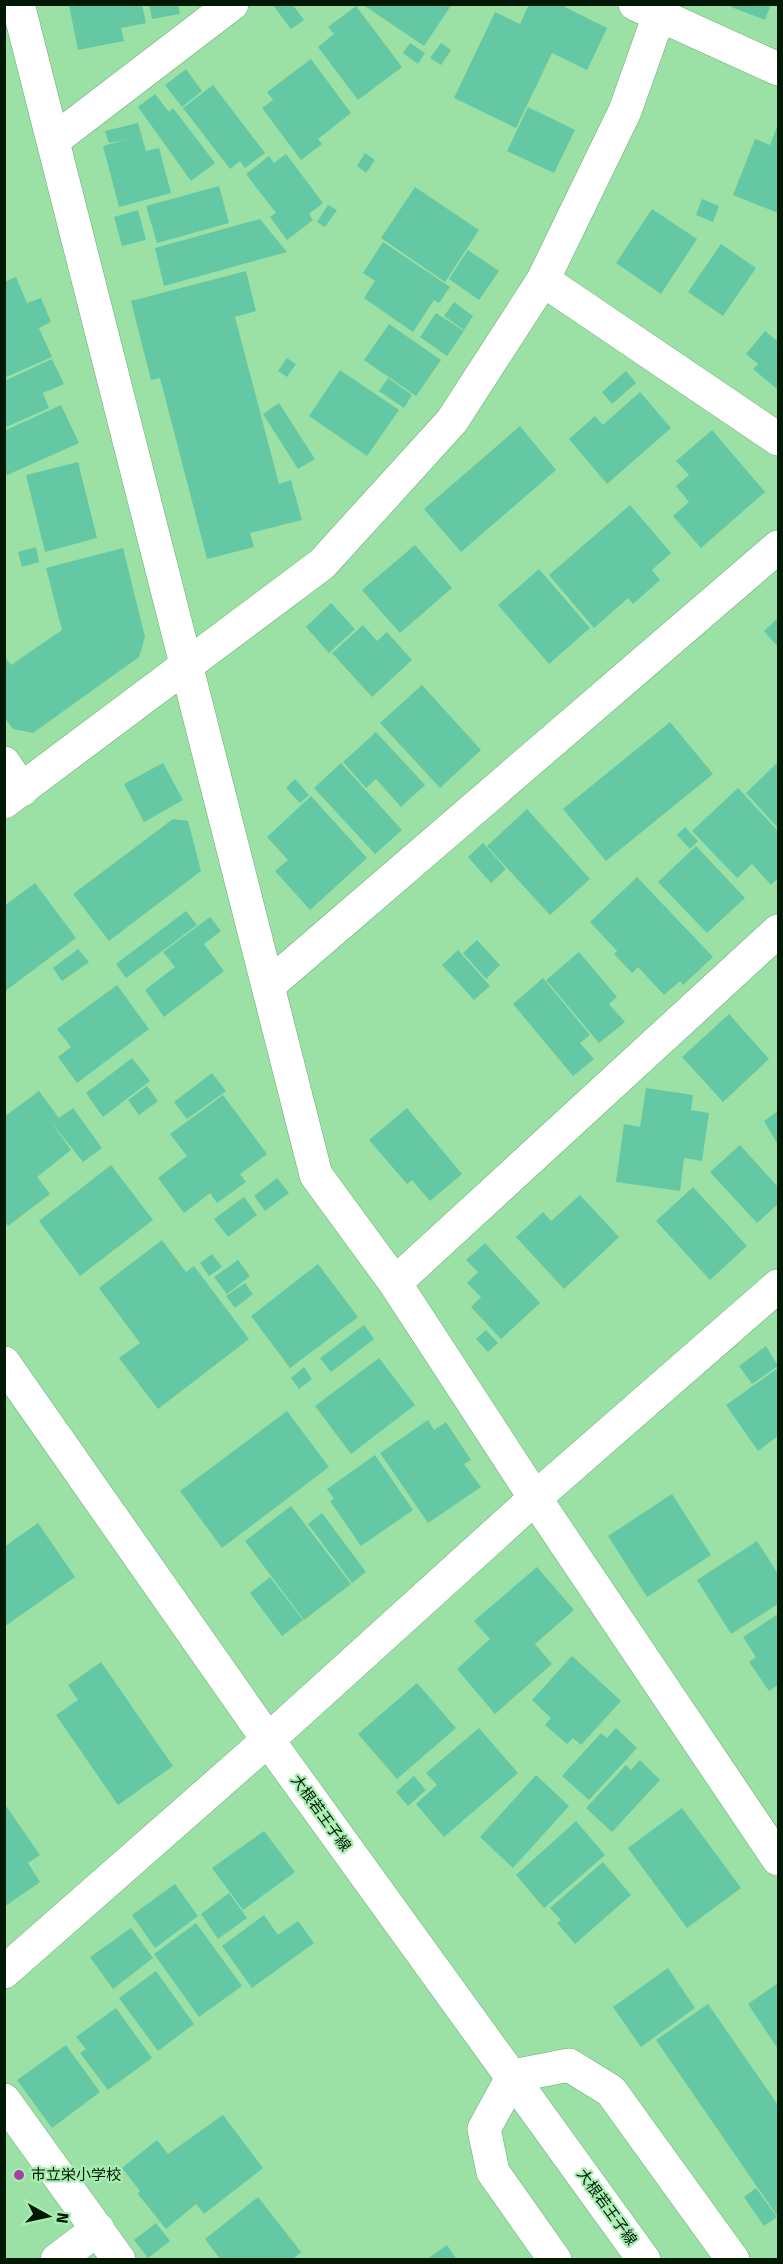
<svg xmlns="http://www.w3.org/2000/svg" width="783" height="2264" font-family="'Fira Sans','Noto Sans JP',sans-serif">
  <style>
    .building { fill: #65c8a5 }
    .lines { fill: none; stroke-linecap: round; stroke-linejoin: round }
    .street-casing { stroke: #69ac74; stroke-width: 34 }
    .secondary-casing { stroke: #69ac74; stroke-width: 34 }
    .street { stroke: #fff; stroke-width: 33 }
    .secondary { stroke: #fff; stroke-width: 33 }
    .poi-dot { fill: #a640a4; stroke: #a8edb1; stroke-width: 2 }
    .labels { text-anchor: middle; stroke-width: 4.5; stroke-linejoin: round; paint-order: stroke }
    .street-label { font-size: 15px; fill: #001804; stroke: #a8edb1 }
    .poi-label { font-size: 15px; fill: #001804; stroke: #a8edb1; text-anchor: start }
  </style>
  <rect width="100%" height="100%" fill="#9be0a5"/>
  <!-- building -->
  <path class="building" d="M149 4H178L180 14 152 19Z
    M272 4H292L304 20 291 29Z
    M362 4H452L424 46Z
    M529 4H565V7L607 28 587 70 552 53 516 128 454 98 495 12 520 24Z
    M732 4H771L765 20 731 7Z
    M69 5H142L146 23 121 28 124 41 78 50Z
    M356 6 402 67 358 100 318 47 334 34 328 27Z
    M410 43 425 53 418 64 403 53Z
    M441 43 451 50 441 65 430 58Z
    M311 59 351 113 318 139 322 144 301 160 262 108 273 100 267 92Z
    M186 69 202 91 182 107 165 85Z
    M213 85 265 153 245 168 240 161 230 169 183 108Z
    M155 94 169 112 173 108 215 163 191 181 138 107Z
    M528 107 575 130 554 173 507 151Z
    M138 123 146 151 159 148 171 193 119 207 103 146 125 140 109 143 105 131Z
    M778 124V213L733 195 755 139 770 145Z
    M365 153 375 160 366 173 357 166Z
    M286 154 323 203 309 214 313 220 287 240 270 217 276 213 246 174 269 156 274 163Z
    M219 186 229 223 157 243 146 206Z
    M415 187 479 230 445 282 381 238Z
    M702 199 719 206 713 222 696 215Z
    M328 205 337 210 325 227 317 222Z
    M652 209 697 239 661 294 616 263Z
    M138 210 146 240 122 246 114 217Z
    M260 219 287 252 164 286 155 248Z
    M383 242 450 287 439 303 434 300 413 332 364 298 375 281 363 273Z
    M721 244 756 268 723 316 688 292Z
    M468 250 499 271 479 300 449 279Z
    M246 271 256 311 235 317 279 484 291 480 302 520 250 533 254 547 207 559 160 378 151 380 131 301Z
    M16 277 27 303 41 298 51 322 39 328 52 357 4 378V282Z
    M454 302 473 316 464 330 444 316Z
    M436 313 464 331 447 356 420 337Z
    M389 324 441 360 416 396 364 360Z
    M765 331 776 340 778 337V390L753 369 758 364 746 354Z
    M287 358 296 364 287 377 278 371Z
    M52 359 64 384 43 393 49 408 4 428V381Z
    M340 370 399 410 367 456 309 416Z
    M626 371 636 383 612 404 602 392Z
    M388 378 412 395 404 408 379 391Z
    M640 392 671 428 607 484 569 439 595 416 603 425Z
    M279 403 315 459 298 469 263 414Z
    M61 405 79 443 5 476 4 431Z
    M520 426 556 470 461 552 424 509Z
    M712 430 765 492 701 548 673 516 689 502 676 486 689 475 676 461Z
    M78 462 97 538 45 552 26 475Z
    M630 505 671 553 652 570 660 580 633 604 628 598 594 628 549 575Z
    M415 545 452 588 400 633 362 590Z
    M36 547 39 562 22 567 18 552Z
    M123 548 145 637 139 657 33 733 13 729 4 717V656L11 665 62 630 46 568Z
    M539 569 590 628 549 664 498 605Z
    M331 603 355 629 329 653 306 627Z
    M778 618V647L764 631Z
    M363 625 377 641 387 632 412 660 372 697 332 653Z
    M422 685 481 750 440 788 380 723Z
    M670 722 713 774 606 861 563 809Z
    M376 732 425 785 401 807 376 779 366 788 343 762Z
    M778 762V828L746 793Z
    M163 763 183 800 144 822 124 784Z
    M341 763 402 830 375 854 314 788Z
    M295 779 309 795 300 803 286 788Z
    M738 788 778 831V878L771 885 752 864 737 878 692 831Z
    M311 796 367 858 310 910 275 871 288 860 267 837Z
    M527 809 590 879 550 915 487 846Z
    M173 819 188 821 201 871 109 941 73 894Z
    M685 827 698 841 690 849 677 835Z
    M483 843 506 869 491 883 468 857Z
    M696 846 745 898 707 933 658 882Z
    M637 877 713 957 683 985 680 981 664 995 638 967 632 973 614 954 617 951 590 922Z
    M35 883 76 938 4 992V906Z
    M186 911 197 925 126 978 116 964Z
    M210 917 221 931 204 944 224 971 164 1017 145 990 175 967 163 952Z
    M477 940 500 965 486 979 463 953Z
    M78 949 89 962 62 981 53 968Z
    M458 950 490 986 474 1000 442 965Z
    M579 952 617 997 609 1004 625 1022 599 1043 546 980Z
    M543 978 590 1035 580 1043 594 1059 573 1076 513 1004Z
    M117 985 149 1029 77 1083 58 1057 71 1047 57 1029Z
    M729 1014 769 1059 723 1102 682 1057Z
    M132 1058 150 1081 103 1117 86 1093Z
    M212 1073 226 1091 187 1119 174 1102Z
    M147 1086 158 1101 139 1115 128 1100Z
    M646 1088 693 1095 691 1110 709 1113 702 1161 684 1158 680 1191 616 1182 624 1124 640 1127Z
    M39 1091 59 1118 73 1108 102 1148 83 1162 52 1123 71 1150 37 1177 50 1194 8 1226 4 1221V1117Z
    M223 1095 267 1154 240 1174 246 1182 217 1203 210 1193 184 1213 158 1178 187 1156 170 1134Z
    M407 1108 462 1174 430 1201 412 1180 407 1184 369 1140Z
    M778 1111V1145L764 1121Z
    M740 1145 778 1187V1204L757 1223 710 1172Z
    M111 1165 153 1220 80 1276 39 1221Z
    M277 1178 289 1193 265 1211 254 1196Z
    M693 1187 747 1246 710 1280 656 1221Z
    M580 1195 619 1237 564 1289 516 1237 543 1212 551 1221Z
    M244 1197 257 1215 228 1237 214 1219Z
    M162 1240 186 1272 194 1266 249 1339 158 1409 119 1358 140 1343 99 1288Z
    M485 1243 540 1303 501 1339 471 1307 481 1297 467 1283 478 1272 466 1260Z
    M212 1254 222 1267 209 1276 200 1263Z
    M238 1260 250 1276 227 1294 214 1277Z
    M318 1264 358 1317 290 1368 251 1316Z
    M245 1283 253 1294 235 1308 226 1296Z
    M364 1325 374 1339 331 1372 320 1358Z
    M486 1330 498 1343 488 1352 476 1339Z
    M766 1346 778 1366 752 1384 739 1366Z
    M379 1358 415 1405 351 1454 315 1406Z
    M304 1367 312 1379 299 1389 291 1378Z
    M778 1368V1436L758 1451 726 1405Z
    M287 1411 329 1467 222 1548 180 1491Z
    M428 1420 434 1430 446 1422 471 1460 464 1464 481 1487 428 1523 380 1453Z
    M375 1455 413 1510 361 1546 330 1501 334 1499 327 1489Z
    M672 1494 711 1555 647 1597 608 1536Z
    M291 1506 351 1584 304 1620 245 1541Z
    M322 1513 366 1572 352 1583 308 1524Z
    M38 1523 75 1577 4 1627V1547Z
    M757 1541 778 1574V1604L731 1634 697 1580Z
    M537 1567 574 1610 535 1644 552 1664 495 1714 457 1669 490 1639 474 1621Z
    M270 1577 303 1620 282 1636 250 1593Z
    M778 1614V1685L769 1691 749 1662 756 1657 743 1637Z
    M572 1656 621 1701 581 1745 573 1738 567 1744 545 1725 551 1718 532 1700Z
    M101 1662 173 1766 118 1805 56 1715 78 1700 68 1685Z
    M417 1683 456 1728 397 1779 358 1734Z
    M479 1728 518 1773 444 1837 416 1804 437 1785 426 1773Z
    M616 1728 637 1748 589 1800 562 1776 601 1733 607 1738Z
    M640 1760 660 1780 612 1832 586 1808 626 1765 631 1770Z
    M536 1775 569 1806 513 1868 480 1837Z
    M414 1776 426 1790 408 1806 396 1792Z
    M4 1803 40 1855 28 1863 40 1882 4 1907Z
    M682 1808 741 1888 687 1928 628 1848Z
    M576 1821 605 1855 544 1908 516 1875Z
    M264 1831 295 1872 243 1910 212 1868Z
    M603 1862 631 1895 575 1944 557 1923 561 1920 550 1908Z
    M175 1884 198 1916 155 1948 132 1915Z
    M229 1893 247 1918 218 1939 201 1914Z
    M264 1915 278 1935 298 1921 314 1943 252 1988 222 1946Z
    M196 1923 242 1986 199 2017 154 1954Z
    M131 1928 153 1958 113 1989 90 1957Z
    M668 1968 695 2008 641 2047 613 2007Z
    M156 1971 194 2024 158 2051 119 1998Z
    M778 1983V2049L748 2004Z
    M708 2004 778 2105V2217L656 2040Z
    M116 2008 152 2058 108 2090 80 2053 86 2049 76 2037Z
    M66 2045 100 2092 52 2128 17 2080Z
    M223 2115 263 2168 204 2214 196 2204 166 2229 138 2194 140 2191 122 2168 157 2140 168 2154Z
    M756 2188 777 2217 764 2226 744 2197Z
    M258 2197 301 2252 292 2260H221L205 2239Z
    M156 2223 170 2241 148 2258 134 2240Z
    M447 2245 457 2260H426Z"/>
  <g class="lines">
    <defs>
      <path id="street" d="M18 4 316 1175 395 1283 535 1498 778 1859
        M635 4 778 69
        M54 140 232 4
        M543 280 778 439
        M4 763 22 790
        M4 802 322 564 452 421 543 280 625 111 663 4
        M269 985 778 547
        M395 1283 778 931
        M268 1740 535 1498 778 1286
        M4 2100 119 2260
        M57 2260 98 2229
        M555 2260 493 2172 484 2129 513 2076 569 2065 611 2091 733 2260"/>
      <path id="secondary" d="M4 1363 268 1740 644 2260
        M4 1972 268 1740"/>
    </defs>
    <!-- street casing -->
    <use href="#street" class="street-casing"/>
    <!-- secondary casing -->
    <use href="#secondary" class="secondary-casing"/>
    <!-- street -->
    <use href="#street" class="street"/>
    <!-- secondary -->
    <use href="#secondary" class="secondary"/>
  </g>
  <!-- markers -->
  <circle class="poi-dot" cx="19" cy="2175" r="6"/>
  <g class="labels">
    <!-- street labels -->
    <g class="street-label">
      <text transform="translate(321 1813) rotate(54)" y="5">大根若王子線</text>
      <text transform="translate(607 2207) rotate(54)" y="5">大根若王子線</text>
    </g>
    <!-- poi labels -->
    <g class="poi-label">
      <text x="31" y="2180">市立栄小学校</text>
    </g>
  </g>
  <!-- border -->
  <rect width="783" height="2264" fill="none" stroke="#001804" stroke-width="12"/>
  <!-- north arrow -->
  <g transform="translate(48 2216) rotate(98)" stroke="#a8edb1" stroke-width="4.5" paint-order="stroke">
  <path d="M0-4.5L10 22L0 15L-10 22Z" fill="#001804"/>
  <text y="-9" font-size="16" font-weight="bold" text-anchor="middle" fill="#001804">N</text>
  </g>
</svg>
